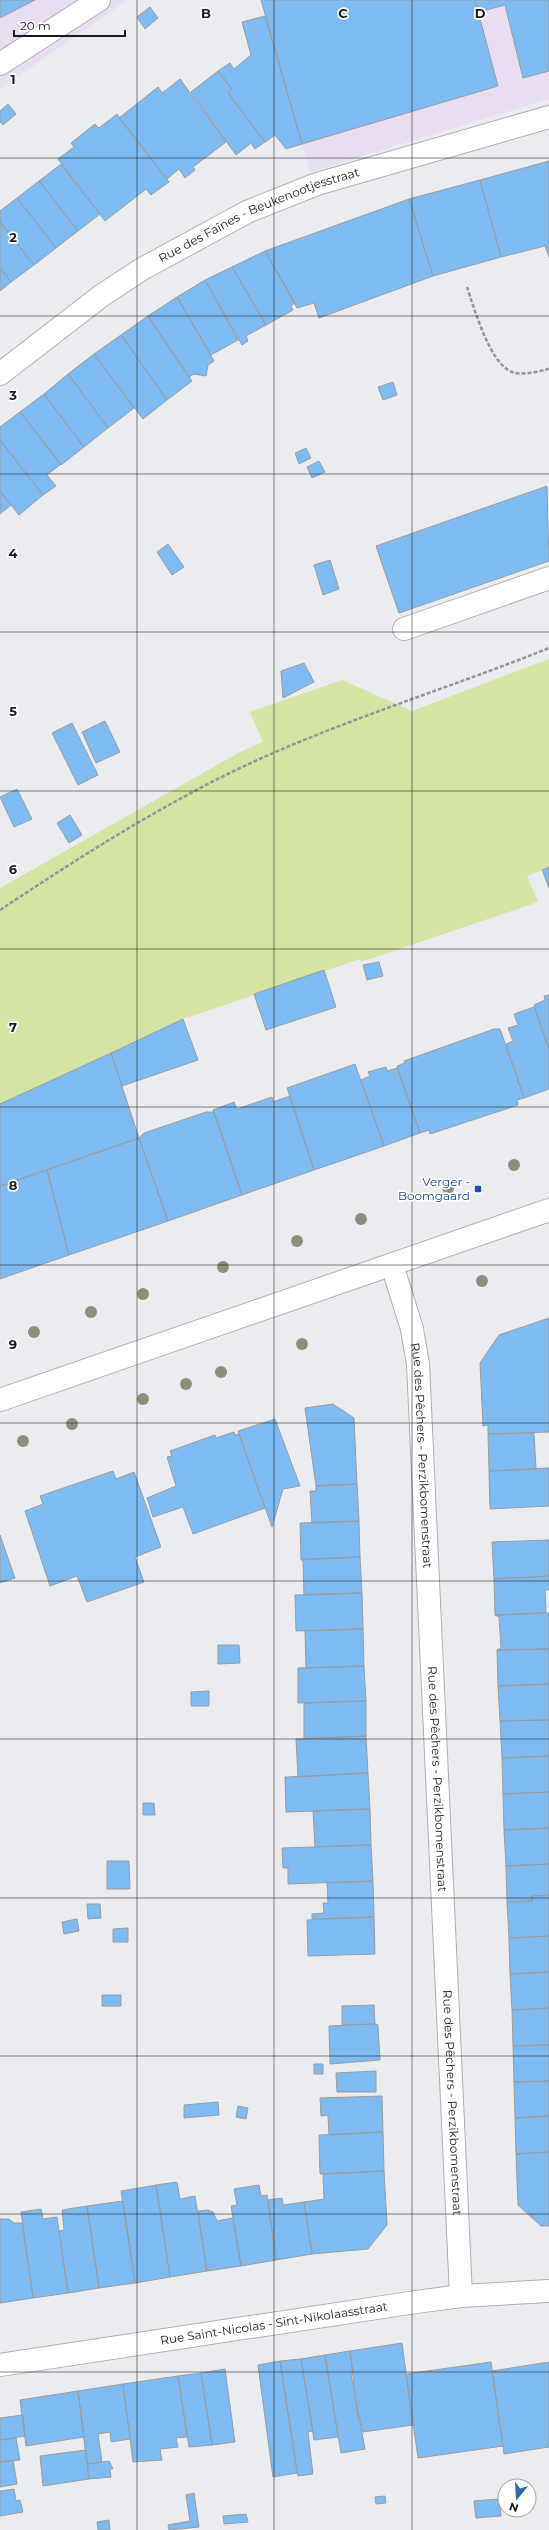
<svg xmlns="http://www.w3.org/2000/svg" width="549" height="2530" font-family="Montserrat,sans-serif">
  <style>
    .industrial { fill: #e9ddf1 }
    .green { fill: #d4e4a2 }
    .building { fill: #7dbbf2; stroke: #9a9c9f }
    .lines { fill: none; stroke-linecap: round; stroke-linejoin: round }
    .minor-casing { stroke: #acafb1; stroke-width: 24 }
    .path { stroke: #939497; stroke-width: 2.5; stroke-dasharray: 4 2; stroke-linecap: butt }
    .minor { stroke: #fff; stroke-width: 22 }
    .tree { fill: #8a907b }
    .grid { fill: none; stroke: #1a1b1c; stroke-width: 1; stroke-opacity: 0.55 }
    .transit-dot { fill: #1a4fb4; stroke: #fff; stroke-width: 1.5 }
    .labels { text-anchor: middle; stroke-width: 3.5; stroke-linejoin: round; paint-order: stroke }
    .street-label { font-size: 12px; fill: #1a1b1c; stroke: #fff }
    .transit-label { font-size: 12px; fill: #164399; stroke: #fff; text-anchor: end }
    .grid-label { font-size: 13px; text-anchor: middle; font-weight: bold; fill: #1a1b1c; stroke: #fff; stroke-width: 3.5; stroke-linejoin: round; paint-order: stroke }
  </style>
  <rect width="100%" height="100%" fill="#eaecef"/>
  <!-- industrial -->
  <path class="industrial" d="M0 0H127L0 89Z
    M261 0H549V99L310 172Z"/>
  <!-- green -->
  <path class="green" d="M549 659V867L527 876 538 902 361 962 360 959 183 1019 0 1104V888L242 751 263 742 250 712 342 680 412 711Z"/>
  <!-- building -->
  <path class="building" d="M0 0H35L0 18Z
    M261 0H475L498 86 302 144Z
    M475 0H549V71L523 78 505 5 479 12Z
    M150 7 158 18 145 29 137 17Z
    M265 16 302 144 286 149 275 135 265 142 228 93 232 89 218 71 230 63 234 69 251 55 242 22Z
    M218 71 232 89 228 93 265 142 255 149 251 143 236 155 191 92Z
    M180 79 226 142 193 167 195 170 185 178 179 169 167 179 119 118 158 87 162 93Z
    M8 104 16 114 3 125 0 121V111Z
    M117 114 169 182 151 195 146 189 105 221 58 159 74 147 71 143 95 124 99 128Z
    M549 161V257L545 246 501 257 480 180Z
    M61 164 100 214 78 231 39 181Z
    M480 180 501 257 433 276 409 199Z
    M39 181 78 231 56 248 17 198Z
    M17 198 56 248 34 265 0 222V211Z
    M409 199 433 276 319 318 314 303 297 308 265 251Z
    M0 222 34 265 11 282 0 268Z
    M265 251 295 303 291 306 293 310 266 325 232 267Z
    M232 267 266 325 246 336 248 341 242 345 205 280Z
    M0 268 11 282 0 291Z
    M205 280 238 340 211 355 177 297Z
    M177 297 214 361 208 365 206 376 194 374 189 377 148 316Z
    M148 316 192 381 167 400 121 335Z
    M121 335 167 400 143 419 94 354Z
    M94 354 134 408 108 428 68 374Z
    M68 374 108 428 84 447 44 394Z
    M393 382 397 395 383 400 378 387Z
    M44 394 84 447 61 465 20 412Z
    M20 412 61 464 47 475 56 486 43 495 0 440V427Z
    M0 440 43 495 19 515 0 491Z
    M306 448 311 458 299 464 295 453Z
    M319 461 325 472 312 478 307 467Z
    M547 486 549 561 399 613 376 546Z
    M0 491 11 505 0 514Z
    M168 544 184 567 172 575 157 552Z
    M330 560 339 589 323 595 314 565Z
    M304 663 314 682 283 698 281 671Z
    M105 721 120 752 96 763 82 732Z
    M72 723 98 775 78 785 52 733Z
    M17 789 32 819 14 827 0 797Z
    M70 815 82 835 69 843 57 823Z
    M549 867V888L542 870Z
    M379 962 383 976 367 980 363 965Z
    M324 970 336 1007 266 1030 254 994Z
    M549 995V1049L534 1005 545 1000 544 996Z
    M534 1007 549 1049V1089L524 1098 506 1044 513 1041 508 1028 518 1025 514 1014Z
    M183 1019 198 1060 122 1086 111 1053Z
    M494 1029H500L524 1098 517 1100 518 1105 430 1134 429 1130 420 1133 397 1066 405 1063 404 1061Z
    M111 1053 139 1138 0 1186V1104Z
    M355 1064 384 1146 314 1170 287 1088Z
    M386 1067 387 1071 397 1068 420 1133 384 1146 361 1080 370 1076 368 1072Z
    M290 1096 314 1170 242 1195 213 1110 234 1102 237 1109 272 1097 273 1102Z
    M206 1112H214L242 1195 168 1221 139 1138 144 1133Z
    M139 1138 168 1221 69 1255 47 1170Z
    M47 1170 69 1255 0 1279V1186Z
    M549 1318V1432L488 1434V1425L483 1426 480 1363 499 1335Z
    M333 1404 354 1418 357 1484 316 1486 305 1408Z
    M275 1419 300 1486 283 1489 272 1527 238 1431Z
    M234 1432 235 1435 239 1434 265 1508 193 1534 183 1507 153 1517 147 1498 176 1486 167 1457 172 1456 170 1451 215 1435 216 1438Z
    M534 1433 536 1469 489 1471 488 1434Z
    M549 1468V1506L490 1509 489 1471Z
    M113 1471 116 1479 134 1472 161 1547 135 1557 144 1582 87 1602 77 1576 50 1586 25 1511 43 1504 40 1496Z
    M357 1484 359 1521 312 1523 310 1491H316V1486Z
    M359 1521 360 1557 301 1560 300 1523Z
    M0 1535 15 1578 0 1583Z
    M549 1540V1576L494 1579 492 1542Z
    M360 1557 362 1593 304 1595 303 1559Z
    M549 1576V1590H545L546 1613 495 1615 494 1579Z
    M362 1593 363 1629 296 1631 295 1595Z
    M546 1613H549V1649L497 1650 501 1648 499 1617 495 1615Z
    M363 1629 364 1666 306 1668 305 1631Z
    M218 1645H239L240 1663 218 1664Z
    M549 1649V1684L498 1686 497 1650Z
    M364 1666 366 1701 298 1703V1668Z
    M549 1684V1720L500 1721 498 1686Z
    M209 1691V1706H191V1692Z
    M366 1701V1736L304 1739V1703Z
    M549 1720V1756L502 1758 500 1721Z
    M366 1736 368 1773 298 1777 296 1739Z
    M549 1756V1792L503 1794 502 1758Z
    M368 1773 370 1809 286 1812 285 1777Z
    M549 1792V1828L504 1830 503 1794Z
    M143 1803H154L155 1815H143Z
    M370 1809 371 1845 315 1847 313 1811Z
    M549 1828V1864L506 1866 504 1830Z
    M371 1845 373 1881 288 1884V1868H283L282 1848Z
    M107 1861H129L130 1889H107Z
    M549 1864V1895L532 1896V1901L507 1902 506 1866Z
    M373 1881 374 1917 312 1919V1914L324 1913 323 1903H328L327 1883Z
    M549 1895V1936L509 1938 507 1902 532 1901V1896Z
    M87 1904H100L101 1918 88 1919Z
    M374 1917 375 1954 308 1956 307 1920Z
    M77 1919 79 1931 64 1934 62 1922Z
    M128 1928V1942H113V1929Z
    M549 1936V1972L510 1974 509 1938Z
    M549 1972V2008L512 2010 510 1974Z
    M102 1995H121V2006H102Z
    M374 2005 375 2024 342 2025V2006Z
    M549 2008V2045L513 2046 512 2010Z
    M375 2024 378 2025 380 2060 330 2064 329 2026Z
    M549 2045V2081L514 2082 513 2046Z
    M314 2064H323V2074H314Z
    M376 2071V2092H337L336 2073Z
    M549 2081V2116L515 2118 514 2082Z
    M382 2096 383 2132 329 2135 328 2115 321 2116 320 2098Z
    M218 2102 219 2115 184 2118V2105Z
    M238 2106 248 2108 246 2119 236 2117Z
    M549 2116V2152L516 2154 515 2118Z
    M383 2132 384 2171 320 2174 319 2135Z
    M549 2152V2226H541L518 2205 516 2154Z
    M384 2171 387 2225 368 2249 312 2254 304 2202 324 2199 323 2174Z
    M177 2182 180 2199 195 2196 207 2271 170 2277 156 2185Z
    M156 2185 170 2277 135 2283 121 2191Z
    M259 2185 261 2196 267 2195 276 2260 241 2266 231 2206 237 2205 234 2189Z
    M282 2198 283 2205 304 2202 312 2254 276 2260 268 2200Z
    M123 2201 135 2283 99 2288 87 2206Z
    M87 2206 99 2288 68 2293 59 2231 64 2230 62 2210Z
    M41 2209 43 2219 57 2217 68 2293 33 2298 21 2212Z
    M208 2210 213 2212 217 2221 233 2218 241 2266 207 2271 198 2211Z
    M0 2219H9L14 2223H22L33 2298 0 2303Z
    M402 2343 413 2425 363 2432 360 2418 358 2419 350 2351Z
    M350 2351 353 2373 351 2374 365 2449 341 2453 325 2355Z
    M325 2355 338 2437 314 2440 301 2359Z
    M301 2359 313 2431 308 2432 313 2474 298 2476 280 2361Z
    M280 2361 297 2473 273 2477 258 2365Z
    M491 2362 503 2446 418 2458 406 2374Z
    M549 2362V2447L504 2454 492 2371Z
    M225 2369 235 2442 212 2445 201 2373Z
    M201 2373 212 2445 189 2447 178 2376Z
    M178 2376 187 2437 176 2438 178 2447 160 2449 162 2460 133 2462 123 2384Z
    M123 2384 130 2439 111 2442 110 2432 98 2434 102 2462 87 2464 78 2391Z
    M78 2391 84 2437 26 2446 20 2400Z
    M23 2415 25 2436 0 2440V2418Z
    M16 2438 20 2460 0 2462V2440Z
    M86 2450 89 2479 43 2486 40 2456Z
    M13 2460 17 2484 0 2487V2462Z
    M109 2461 113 2469H110L111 2477 89 2479 87 2464Z
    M14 2489 16 2501 20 2500 23 2512 0 2516V2491Z
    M194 2493 199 2527 169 2530 168 2525 190 2521 186 2495Z
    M385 2496 386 2503 376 2504 375 2497Z
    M499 2499 501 2516 476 2518 474 2501Z
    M246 2514 248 2522 224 2524 223 2516Z
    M109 2520 110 2530H98L97 2522Z"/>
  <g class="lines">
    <defs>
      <g id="minor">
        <path d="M0 64 99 0"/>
        <path id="s1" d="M0 374 101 296 142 269 247 212 317 184 549 117"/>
        <path d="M404 629 549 578"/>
        <path id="s2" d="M392 1265 412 1329 418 1364 461 2296"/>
        <path d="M0 1400 549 1210"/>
        <path id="s3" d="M0 2365 416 2302 461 2296 549 2291"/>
      </g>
    </defs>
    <!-- minor casing -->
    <use href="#minor" class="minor-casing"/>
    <!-- path -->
    <path class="path" d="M467 287C474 308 490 364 512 372 523 376 539 371 549 369
      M0 910C62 869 125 828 191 793 304 731 430 696 549 648"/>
    <!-- minor -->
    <use href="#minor" class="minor"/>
  </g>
  <!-- trees -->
  <g class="tree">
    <circle cx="514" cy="1165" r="6"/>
    <circle cx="448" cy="1188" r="6"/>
    <circle cx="361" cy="1219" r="6"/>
    <circle cx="297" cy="1241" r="6"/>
    <circle cx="223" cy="1267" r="6"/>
    <circle cx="482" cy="1281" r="6"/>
    <circle cx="143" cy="1294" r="6"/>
    <circle cx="91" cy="1312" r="6"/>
    <circle cx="34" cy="1332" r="6"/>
    <circle cx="302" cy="1344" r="6"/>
    <circle cx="221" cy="1372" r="6"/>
    <circle cx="186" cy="1384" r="6"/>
    <circle cx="143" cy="1399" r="6"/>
    <circle cx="72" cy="1424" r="6"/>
    <circle cx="23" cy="1441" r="6"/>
  </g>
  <!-- grid -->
  <path class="grid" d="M137 0V2530M274 0V2530M412 0V2530M0 158H549M0 316H549M0 474H549M0 632H549M0 791H549M0 949H549M0 1107H549M0 1265H549M0 1423H549M0 1581H549M0 1739H549M0 1898H549M0 2056H549M0 2214H549M0 2372H549"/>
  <!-- markers -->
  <rect class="transit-dot" x="474" y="1185" width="8" height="8" rx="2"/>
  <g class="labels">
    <!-- street labels -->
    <g class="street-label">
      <text dy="4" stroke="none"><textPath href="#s1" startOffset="306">Rue des Faînes - Beukenootjesstraat</textPath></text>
      <text dy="4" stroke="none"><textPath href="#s2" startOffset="194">Rue des Pêchers - Perzikbomenstraat</textPath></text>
      <text dy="4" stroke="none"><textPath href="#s2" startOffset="518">Rue des Pêchers - Perzikbomenstraat</textPath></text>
      <text dy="4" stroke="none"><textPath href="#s2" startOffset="842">Rue des Pêchers - Perzikbomenstraat</textPath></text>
      <text dy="4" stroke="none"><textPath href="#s3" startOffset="277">Rue Saint-Nicolas - Sint-Nikolaasstraat</textPath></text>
    </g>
    <!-- transit labels -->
    <g class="transit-label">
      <text x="470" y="1186">Verger -<tspan x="470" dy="14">Boomgaard</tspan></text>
    </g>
  </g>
  <g class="grid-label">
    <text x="206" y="18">B</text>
    <text x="343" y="18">C</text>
    <text x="480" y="18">D</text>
    <text x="13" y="84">1</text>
    <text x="13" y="242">2</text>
    <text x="13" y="400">3</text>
    <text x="13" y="558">4</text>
    <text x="13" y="716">5</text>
    <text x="13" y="874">6</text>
    <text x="13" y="1032">7</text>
    <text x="13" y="1190">8</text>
    <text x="13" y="1349">9</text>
  </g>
  <!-- north arrow -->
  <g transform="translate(517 2498) rotate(198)"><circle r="19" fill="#ffffff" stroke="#a3a4a4"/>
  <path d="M0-3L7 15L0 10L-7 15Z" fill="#2b6ea4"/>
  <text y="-6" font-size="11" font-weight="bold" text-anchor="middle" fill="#1a1b1c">N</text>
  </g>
  <!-- scale -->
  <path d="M14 30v6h111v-6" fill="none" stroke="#1a1b1c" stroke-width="2"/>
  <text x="20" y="30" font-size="12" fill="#1a1b1c" stroke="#ffffff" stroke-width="3" paint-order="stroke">20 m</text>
</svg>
